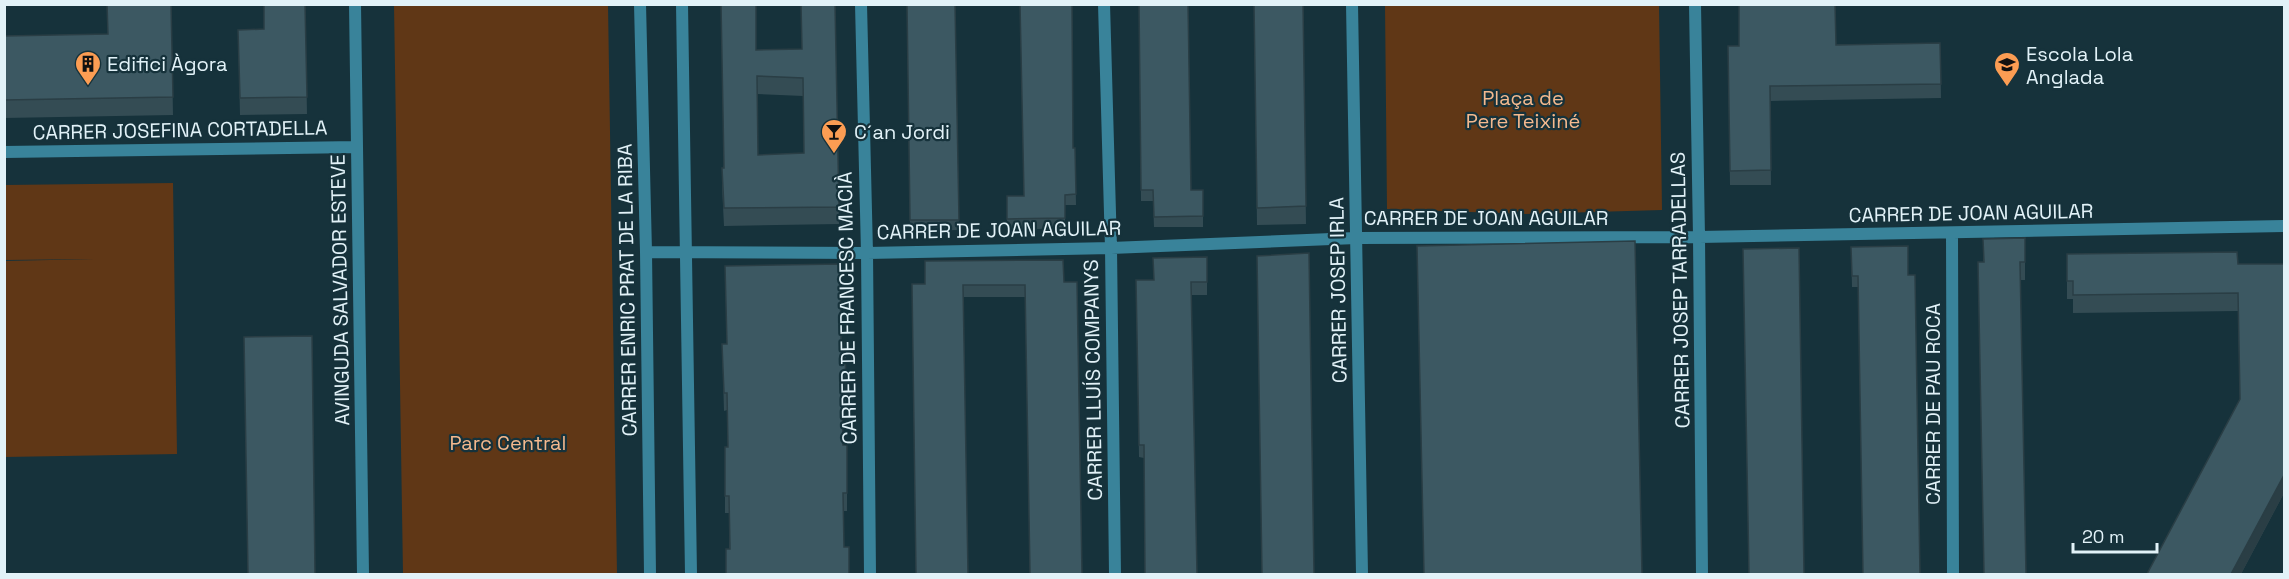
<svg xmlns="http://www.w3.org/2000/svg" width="2289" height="579" font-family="'Space Grotesk',sans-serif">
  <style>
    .green { fill: #603716 }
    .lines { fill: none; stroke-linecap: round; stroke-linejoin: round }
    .street { stroke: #39839a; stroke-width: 12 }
    .wall { fill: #344c54; fill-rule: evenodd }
    .shaded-wall { fill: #2a3e45 }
    .building { fill: #3c5862; stroke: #2a3e45; stroke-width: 1.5; fill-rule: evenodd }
    .labels { text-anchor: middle; stroke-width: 4.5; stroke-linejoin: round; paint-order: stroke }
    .poi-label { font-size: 20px; fill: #e2f2f8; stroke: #16323b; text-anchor: start }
    .park-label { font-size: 20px; fill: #f4b98e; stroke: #16323b }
    .street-label { font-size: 20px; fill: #e2f2f8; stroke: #16323b }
  </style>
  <rect width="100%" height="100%" fill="#16323b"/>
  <!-- green -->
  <path class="green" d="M394 5H608L617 574H403Z
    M1385 5H1659L1662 210 1525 214 1387 209Z
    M173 183 177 454 5 457V261L94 259 5 260V185Z"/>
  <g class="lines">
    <!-- street -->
    <path class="street" d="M355 4 363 574
      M640 4 646 252 650 574
      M682 4 691 574
      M861 4 867 253 870 574
      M1104 4 1111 248 1115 574
      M1352 4 1362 574
      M1695 4 1699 237 1702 574
      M4 152 357 147
      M1952 233 1953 574
      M646 252 867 253 1111 248 1356 238 1699 237 2284 226"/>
  </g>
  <!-- wall -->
  <path class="wall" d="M171 4 173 115 4 118V36L107 34Z
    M305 4 307 114 240 115 238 30 264 29Z
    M835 4 839 224 724 226 722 186V168H723L756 50 802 49ZM757 94 803 96 804 153 758 155Z
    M907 4H955L959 230 910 231Z
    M1139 4 1191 190H1203V227H1154L1153 201H1141Z
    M1254 4H1303L1306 224 1257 225Z
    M1940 43 1941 98 1770 101 1771 185H1730L1728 46Z
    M1073 148H1075L1076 205H1065V228L1007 230V196H1023Z
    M2025 238V280H2020L1983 262V239Z
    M1851 247 1908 275 1858 287H1852Z
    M2067 254 2238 264 2284 493 2241 574H2147L2240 400 2238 311 2073 313V299H2067Z
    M1207 257V295H1191L1144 458 1139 457 1136 280H1154Z
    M1064 282 1025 297H963L912 284Z
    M841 343 846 391V408L842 409 843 445H847V511H844L729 549V513H725V447H728L727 410 724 411 722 344Z"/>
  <!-- shaded-wall -->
  <path class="shaded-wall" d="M2284 475V493L2241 574H2231Z"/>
  <!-- building -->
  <path class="building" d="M107 4H171L173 97 4 100V36L108 34Z
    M264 4H305L307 97 240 98 238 30 264 29Z
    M721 4H756V50L802 49 801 4H835L839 207 724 208 722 168H724ZM757 76 803 78 804 153 758 155Z
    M907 4H955L959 220H910Z
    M1020 4H1072L1073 148H1075L1076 194 1065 195V218L1007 219V196H1024Z
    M1139 4H1188L1191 190H1203V216L1154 217 1153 190H1141Z
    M1254 4H1303L1306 206 1257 208Z
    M1739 4H1835L1836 45 1940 43 1941 84 1770 86 1771 170 1730 171 1728 46H1739Z
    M2025 238V262H2020L2026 574H1984L1978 262H1984L1983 239Z
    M1635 241 1642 574H1424L1417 246Z
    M1908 246V275H1915L1920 574H1863L1858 276H1852L1851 247Z
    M1799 248 1804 574H1749L1743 249Z
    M2237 252 2238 264H2284V475L2231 574H2147L2240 399 2238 293 2073 295V281H2067V254Z
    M1309 253 1314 574H1262L1257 256Z
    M1207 257V282H1191L1197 574H1145L1144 445H1139L1136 280H1154L1153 258Z
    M1063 260 1064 282H1077L1082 574H1030L1025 285H963L968 574H916L912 284H925V261Z
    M840 264 841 343 845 342 846 391H842L843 445H847V493H843L844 547H849V574H726V549H730L729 496H725V447H728L727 393H724L722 344H727L725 266Z
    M312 336 315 574H248L244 337Z"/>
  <!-- icons -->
  <defs>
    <symbol id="building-pin" viewBox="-11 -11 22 30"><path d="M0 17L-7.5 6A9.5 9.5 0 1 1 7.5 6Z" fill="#fc9d53" stroke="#16323b"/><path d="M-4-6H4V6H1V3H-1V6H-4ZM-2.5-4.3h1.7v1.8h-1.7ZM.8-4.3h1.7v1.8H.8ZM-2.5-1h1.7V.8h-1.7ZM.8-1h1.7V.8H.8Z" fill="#111"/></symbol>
    <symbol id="school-pin" viewBox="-11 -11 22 30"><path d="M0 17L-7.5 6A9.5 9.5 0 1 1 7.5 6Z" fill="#fc9d53" stroke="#16323b"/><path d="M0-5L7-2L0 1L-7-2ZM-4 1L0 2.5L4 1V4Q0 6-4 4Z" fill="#111"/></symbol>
    <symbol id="bar-pin" viewBox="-11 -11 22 30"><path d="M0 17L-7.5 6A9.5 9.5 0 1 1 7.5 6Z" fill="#fc9d53" stroke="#16323b"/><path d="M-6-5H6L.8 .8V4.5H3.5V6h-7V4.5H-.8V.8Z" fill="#111"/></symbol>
  </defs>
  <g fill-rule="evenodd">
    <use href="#building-pin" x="73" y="49" width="30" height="40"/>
    <use href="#school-pin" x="1992" y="50" width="30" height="40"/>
    <use href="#bar-pin" x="819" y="117" width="30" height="40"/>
  </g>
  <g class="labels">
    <!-- poi labels -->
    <g class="poi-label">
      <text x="2026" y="61">Escola Lola<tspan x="2026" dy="23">Anglada</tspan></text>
      <text x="107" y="71">Edifici Àgora</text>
      <text x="854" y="139">C´an Jordi</text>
    </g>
    <!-- park labels -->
    <g class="park-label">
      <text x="1523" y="105">Plaça de<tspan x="1523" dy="23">Pere Teixiné</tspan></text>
      <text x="508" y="450">Parc Central</text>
    </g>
    <!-- street labels -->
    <g class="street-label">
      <text transform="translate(180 130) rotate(-1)" y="7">CARRER JOSEFINA CORTADELLA</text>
      <text transform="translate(1971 213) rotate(-1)" y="7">CARRER DE JOAN AGUILAR</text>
      <text x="1486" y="225">CARRER DE JOAN AGUILAR</text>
      <text transform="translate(999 230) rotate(-1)" y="7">CARRER DE JOAN AGUILAR</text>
      <text transform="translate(340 290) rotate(-91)" y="7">AVINGUDA SALVADOR ESTEVE</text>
      <text transform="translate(627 290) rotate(-91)" y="7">CARRER ENRIC PRAT DE LA RIBA</text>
      <text transform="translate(1338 290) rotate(-91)" y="7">CARRER JOSEP IRLA</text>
      <text transform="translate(1680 290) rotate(-91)" y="7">CARRER JOSEP TARRADELLAS</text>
      <text transform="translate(847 308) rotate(-91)" y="7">CARRER DE FRANCESC MACIÀ</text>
      <text transform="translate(1093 380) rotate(-91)" y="7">CARRER LLUÍS COMPANYS</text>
      <text transform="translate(1933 404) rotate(-90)" y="7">CARRER DE PAU ROCA</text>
    </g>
  </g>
  <!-- border -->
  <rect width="2289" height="579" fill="none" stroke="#e2f2f8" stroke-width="12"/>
  <!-- scale -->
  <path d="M2073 543v9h84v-9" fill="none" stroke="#e2f2f8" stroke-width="3"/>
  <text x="2082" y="543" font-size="18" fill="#e2f2f8" stroke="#16323b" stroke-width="4.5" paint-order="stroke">20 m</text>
</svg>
